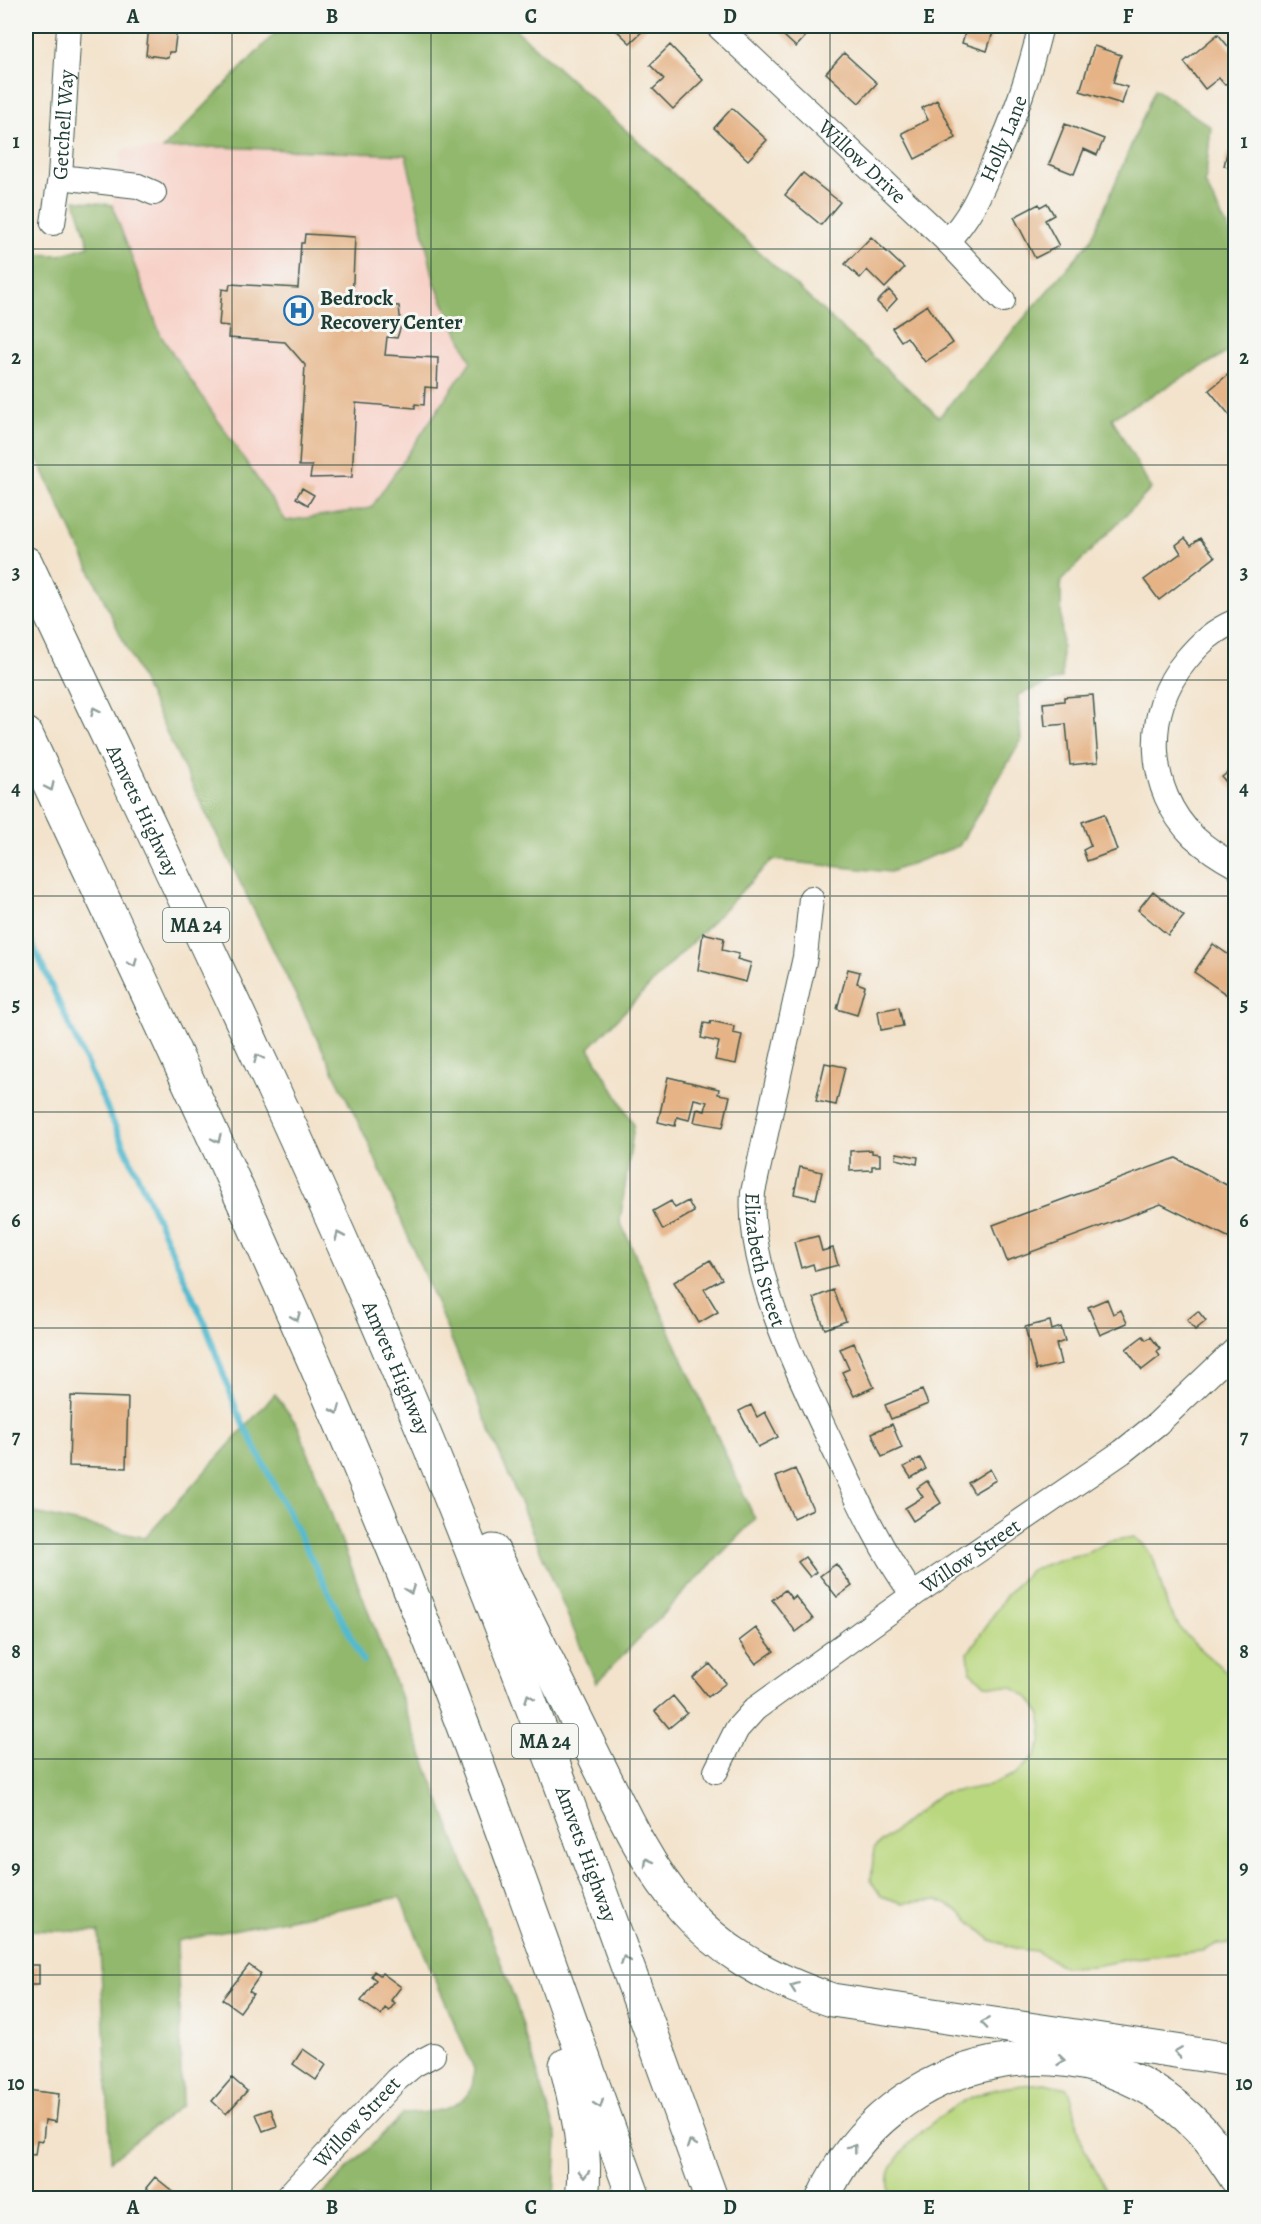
<svg xmlns="http://www.w3.org/2000/svg" width="1261" height="2224" font-family="Alegreya,serif">
  <style>
    .built { fill: #f7d1c7 }
    .green { fill: #b9d77e; stroke: #6c8a59; stroke-width: 1.5 }
    .forest { fill: #92b86d; stroke: #587a50; stroke-width: 1.5 }
    .lines { fill: none; stroke-linecap: round; stroke-linejoin: round }
    .stream { stroke: #52bacf; stroke-width: 6 }
    .building { fill: #e5b386 }
    .street-casing { stroke: #3f564b; stroke-width: 26 }
    .highway-casing { stroke: #3f564b; stroke-width: 35 }
    .street { stroke: #fff; stroke-width: 24 }
    .highway { stroke: #fff; stroke-width: 33 }
    .oneway { stroke: #8f9e9a }
    .grid { fill: none; stroke: #1f3d34; stroke-width: 1.5; stroke-opacity: 0.55 }
    .labels { text-anchor: middle; stroke-width: 6; stroke-linejoin: round; paint-order: stroke }
    .shield { fill: #f6f6f2; stroke: #60746d; stroke-width: 1.5 }
    .shield-label { font-size: 20px; font-weight: bold; fill: #1f3d34 }
    .street-label { font-size: 21px; fill: #1f3d34; stroke: #f6f6f2 }
    .poi-label { font-size: 21px; font-weight: bold; fill: #1f3d34; stroke: #f6f6f2; text-anchor: start }
    .neatline { fill: none; stroke: #1f3d34; stroke-width: 2 }
    .grid-label { font-size: 20px; text-anchor: middle; font-weight: bold; fill: #1f3d34 }
  </style>
  <rect width="100%" height="100%" fill="#f6f6f2"/>
  <filter id="ink" filterUnits="userSpaceOnUse"><feTurbulence type="fractalNoise" baseFrequency=".0167" numOctaves="2"/><feDisplacementMap in="SourceGraphic" scale="12" xChannelSelector="R" yChannelSelector="G"/><feConvolveMatrix kernelMatrix="1 2 1 2 8 2 1 2 1" color-interpolation-filters="sRGB"/></filter>
  <filter id="wash" filterUnits="userSpaceOnUse"><feTurbulence type="fractalNoise" baseFrequency=".008" numOctaves="4" result="noise"/><feDisplacementMap in="SourceGraphic" scale="24" xChannelSelector="R" yChannelSelector="G"/><feGaussianBlur stdDeviation="1.35" result="paint"/><feColorMatrix in="noise" values="0 0 0 0 0 0 0 0 0 0 0 0 0 0 0 0 0 1.4 0 .05"/><feComposite in="paint" operator="in"/></filter>
  <g filter="url(#wash)">
    <rect width="100%" height="100%" fill="#f3e3cc"/>
    <!-- built -->
    <path class="built" d="M220 147 407 155 435 284 472 361 371 509 286 521 161 336 112 205 122 150Z"/>
    <!-- green -->
    <path class="green" d="M1134 1537C1162 1555 1157 1586 1170 1612 1185 1640 1211 1659 1235 1678V1943L1217 1944 1202 1951 1134 1958 1095 1966 1064 1967 1036 1951 1018 1949 991 1940 956 1909 938 1900 902 1903 881 1896 871 1881 874 1848 940 1794 987 1786 1016 1774 1034 1757 1042 1741 1041 1715 1030 1699 1012 1687 985 1685 970 1671 968 1653 1008 1593 1031 1570 1061 1559 1087 1553 1109 1541Z
      M1045 2083 1068 2088C1076 2107 1076 2128 1084 2147 1091 2165 1103 2180 1110 2198H889C889 2188 887 2176 892 2167 906 2141 946 2109 972 2097 994 2087 1022 2085 1045 2083Z"/>
    <!-- forest -->
    <path class="forest" d="M282 26H512L939 417 1091 240 1155 89 1211 127 1205 183 1235 243V348L1112 418 1151 489 1061 581 1062 678 1018 695 1021 741 959 846 890 872 772 860 589 1048 634 1125 620 1221 755 1519 596 1683 369 1144 171 742 26 435V254L60 255 89 246 75 200 112 205 161 336 286 521 371 508 471 361 435 284 406 155 220 147 163 149Z
      M275 1394 298 1426 515 2000 557 2137 554 2198H319L403 2114C425 2113 461 2112 471 2088 474 2083 473 2075 474 2069L400 1897 177 1941 182 2105 111 2160 99 1932 26 1930V1511L145 1538Z"/>
    <g class="lines">
      <!-- stream -->
      <path class="stream" d="M26 930 205 1324 237 1411 363 1661"/>
    </g>
    <g id="blocks">
      <!-- building -->
      <path class="building" d="M149 26 177 28 174 52H169L168 58 146 55Z
        M612 26H648L630 43Z
        M773 26H813L814 27 796 47Z
        M967 26H995L987 51 962 43Z
        M1218 34 1236 56V77L1225 85 1219 78 1205 89 1184 62Z
        M670 45 703 80 673 109 653 89 664 79 650 65Z
        M1094 46 1121 55 1113 83 1127 87 1122 104 1080 91Z
        M844 53 877 83 859 103 826 73Z
        M937 100 956 138 915 159 902 133 928 120 922 108Z
        M732 108 767 140 748 160 714 128Z
        M1065 124 1104 139 1097 155 1084 149 1074 174 1049 164Z
        M1227 153 1236 154V182L1230 181 1232 168 1224 166Z
        M803 173 840 202 821 225 785 195Z
        M1047 203 1054 215 1045 220 1059 246 1035 258 1014 217 1039 204 1040 207Z
        M305 234 355 237 352 303 399 306 401 326 397 338 387 337 385 355 438 358 437 388 425 387 424 405 415 404V408L356 403 352 477 310 478 312 466H299L305 365 285 342 228 338 229 326 219 325 222 289 229 290 230 284 298 288 301 243H304Z
        M871 237 904 268 885 288 867 270 860 278 845 264Z
        M889 290 897 299 886 311 877 302Z
        M927 305 953 343 925 362 907 337 901 341 892 328Z
        M1236 368V423L1209 390Z
        M302 488 314 495 308 505 296 498Z
        M1185 538 1191 545 1200 538 1215 557 1159 600 1144 580 1181 553 1176 545Z
        M1093 695 1098 762 1070 765 1066 724 1045 726 1043 703 1064 701V697Z
        M1236 766V794L1222 777Z
        M1104 814 1117 850 1087 861 1083 850 1091 846 1082 822Z
        M1153 891 1184 916 1168 935 1138 910Z
        M703 933 724 938 722 950 739 954 737 959 751 963 746 982 698 970Z
        M1213 944 1236 960V1001L1194 972Z
        M848 969 860 972 857 983 865 986 857 1015 837 1009Z
        M899 1007 903 1026 881 1030 878 1011Z
        M711 1021 734 1026 733 1033 742 1035 736 1064 715 1060 719 1042 701 1038 704 1023 710 1024Z
        M825 1063 845 1067 836 1105 816 1101Z
        M668 1077 719 1089 718 1094 730 1096 723 1127 694 1122 697 1109 705 1111 707 1102 694 1099 689 1120 677 1117 675 1126 658 1122Z
        M872 1150V1153L880 1154V1166H872V1170L850 1171V1151Z
        M897 1153 918 1157 917 1164 896 1159Z
        M1176 1158 1236 1190V1241L1161 1204 1007 1261 993 1225Z
        M800 1167 822 1172 816 1199 794 1194Z
        M671 1201 675 1208 688 1201 694 1212 663 1230 653 1211Z
        M818 1236 822 1251 833 1248 838 1265 815 1271 813 1264 801 1268 794 1242Z
        M710 1260 722 1279 704 1289 718 1312 699 1323 674 1282Z
        M833 1290 846 1321 825 1329 813 1298Z
        M1107 1299 1113 1314 1121 1310 1127 1323 1100 1335 1088 1307Z
        M1198 1311 1206 1321 1195 1330 1187 1320Z
        M1050 1321 1052 1330 1061 1327 1065 1341 1056 1344 1061 1364 1036 1370 1025 1327Z
        M1143 1336 1146 1340 1151 1337 1160 1349 1157 1352 1160 1356 1142 1370 1126 1349Z
        M854 1343 874 1387 854 1396 842 1372 849 1369 840 1349Z
        M922 1390 928 1404 891 1419 885 1405Z
        M71 1396 128 1398 126 1468 69 1466Z
        M751 1405 757 1417 765 1412 778 1437 758 1447 739 1411Z
        M892 1424 902 1448 882 1457 872 1433Z
        M920 1458 926 1469 911 1478 904 1467Z
        M795 1469 813 1509 793 1518 776 1477Z
        M990 1469 996 1480 974 1493 968 1483Z
        M927 1481 941 1503 913 1521 905 1508 923 1497 917 1488Z
        M805 1557 816 1572 810 1577 798 1562Z
        M836 1564 852 1586 837 1597 820 1576Z
        M785 1590 792 1599 795 1596 813 1619 796 1632 772 1600Z
        M756 1628 774 1651 756 1664 739 1641Z
        M710 1664 726 1683 708 1697 693 1678Z
        M673 1696 687 1713 669 1728 655 1711Z
        M26 1965H39V1985H26Z
        M249 1965 261 1974 249 1991 253 1994 240 2012 222 1999Z
        M374 1971 380 1975 382 1973 401 1987 391 2000 395 2003 389 2011 385 2008 381 2015 361 2001 376 1980 371 1976Z
        M303 2049 326 2065 316 2080 293 2064Z
        M232 2078 247 2091 226 2114 212 2101Z
        M26 2090 59 2094 56 2122 45 2120 43 2141 37 2140 35 2155 26 2154Z
        M271 2109 277 2126 263 2131 256 2114Z
        M155 2177 181 2198H155L156 2197 146 2188Z"/>
    </g>
  </g>
  <g filter="url(#ink)">
    <use href="#blocks" fill-opacity="0" stroke="#3f564b" stroke-width="1.5"/>
    <g class="lines">
      <defs>
        <g id="street">
          <path id="s1" d="M718 26 947 241 1003 300"/>
          <path d="M60 177 138 186 154 193"/>
          <path id="s2" d="M53 223 60 177 69 26"/>
          <path id="s3" d="M947 241C969 219 980 194 992 166 1015 117 1028 78 1041 26"/>
          <path d="M1236 621C1214 630 1200 643 1186 660 1143 710 1146 791 1194 837 1206 848 1221 858 1236 866"/>
          <path id="s4" d="M811 898 805 957 753 1192C747 1270 798 1373 831 1443 856 1496 879 1548 913 1595"/>
          <path id="s5" d="M716 1771 737 1729 755 1709 913 1595 1122 1452 1157 1424 1236 1349"/>
          <path id="s6" d="M286 2198 396 2080 414 2065 433 2055"/>
        </g>
        <g id="highway">
          <path id="s7" d="M26 563C152 832 283 1099 399 1373 514 1644 611 1922 711 2198"/>
          <path d="M26 734C152 1003 280 1272 393 1548 481 1762 555 1981 634 2198"/>
          <path d="M493 1551C525 1615 557 1679 588 1743 653 1875 682 1950 832 2000L1236 2060"/>
          <path d="M566 2065C577 2109 588 2153 582 2198"/>
          <path d="M823 2198C889 2052 1083 2008 1198 2127 1213 2142 1224 2160 1236 2178"/>
        </g>
      </defs>
      <!-- street casing -->
      <use href="#street" class="street-casing"/>
      <!-- highway casing -->
      <use href="#highway" class="highway-casing"/>
      <!-- street -->
      <use href="#street" class="street"/>
      <!-- highway -->
      <use href="#highway" class="highway"/>
    </g>
    <!-- one-way arrows -->
    <defs><path id="oneway-chevron" d="M-2-3.5L2.5 0L-2 3.5" fill="none" stroke-width="1.6" stroke-linecap="round" stroke-linejoin="round" transform="scale(1.5)"/></defs>
    <g class="oneway">
      <use href="#oneway-chevron" transform="translate(95 711) rotate(-115)"/>
      <use href="#oneway-chevron" transform="translate(50 787) rotate(65)"/>
      <use href="#oneway-chevron" transform="translate(133 963) rotate(65)"/>
      <use href="#oneway-chevron" transform="translate(258 1058) rotate(-115)"/>
      <use href="#oneway-chevron" transform="translate(217 1139) rotate(65)"/>
      <use href="#oneway-chevron" transform="translate(339 1236) rotate(-114)"/>
      <use href="#oneway-chevron" transform="translate(296 1317) rotate(67)"/>
      <use href="#oneway-chevron" transform="translate(336 1410) rotate(67)"/>
      <use href="#oneway-chevron" transform="translate(410 1590) rotate(69)"/>
      <use href="#oneway-chevron" transform="translate(529 1698) rotate(-111)"/>
      <use href="#oneway-chevron" transform="translate(648 1862) rotate(-119)"/>
      <use href="#oneway-chevron" transform="translate(625 1960) rotate(-110)"/>
      <use href="#oneway-chevron" transform="translate(794 1987) rotate(-160)"/>
      <use href="#oneway-chevron" transform="translate(985 2023) rotate(-172)"/>
      <use href="#oneway-chevron" transform="translate(1178 2052) rotate(-172)"/>
      <use href="#oneway-chevron" transform="translate(1061 2060) rotate(6)"/>
      <use href="#oneway-chevron" transform="translate(599 2104) rotate(70)"/>
      <use href="#oneway-chevron" transform="translate(691 2144) rotate(-110)"/>
      <use href="#oneway-chevron" transform="translate(853 2148) rotate(-52)"/>
      <use href="#oneway-chevron" transform="translate(584 2174) rotate(89)"/>
    </g>
  </g>
  <!-- grid -->
  <path class="grid" d="M232 26V2198M431 26V2198M630 26V2198M830 26V2198M1029 26V2198M26 249H1236M26 465H1236M26 680H1236M26 896H1236M26 1112H1236M26 1328H1236M26 1544H1236M26 1759H1236M26 1975H1236"/>
  <!-- icons -->
  <defs>
    <symbol id="hospital-ring" viewBox="-11 -11 22 22"><circle r="9.5" fill="#f6f6f2" stroke="#1f6fb2" stroke-width="1.5"/><path d="M-5-5h3v3.5h4V-5h3V5h-3V1.5h-4V5h-3Z" fill="#1f6fb2"/></symbol>
  </defs>
  <g fill-rule="evenodd">
    <use href="#hospital-ring" x="282" y="294" width="33" height="33"/>
  </g>
  <g class="labels">
    <!-- shield labels -->
    <g class="shield">
      <rect x="163" y="908" width="66" height="34" rx="4.5"/>
      <rect x="512" y="1724" width="66" height="34" rx="4.5"/>
    </g>
    <g class="shield-label">
      <text x="196" y="932">MA 24</text>
      <text x="545" y="1748">MA 24</text>
    </g>
    <!-- street labels -->
    <g class="street-label">
      <text dy="7" stroke="none"><textPath href="#s2" startOffset="99">Getchell Way</textPath></text>
      <text dy="7" stroke="none"><textPath href="#s3" startOffset="118">Holly Lane</textPath></text>
      <text dy="7" stroke="none"><textPath href="#s1" startOffset="198">Willow Drive</textPath></text>
      <text dy="7" stroke="none"><textPath href="#s7" startOffset="274">Amvets Highway</textPath></text>
      <text dy="7" stroke="none"><textPath href="#s4" startOffset="369">Elizabeth Street</textPath></text>
      <text dy="7" stroke="none"><textPath href="#s7" startOffset="886">Amvets Highway</textPath></text>
      <text dy="7" stroke="none"><textPath href="#s5" startOffset="338">Willow Street</textPath></text>
      <text dy="7" stroke="none"><textPath href="#s7" startOffset="1408">Amvets Highway</textPath></text>
      <text dy="7" stroke="none"><textPath href="#s6" startOffset="104">Willow Street</textPath></text>
    </g>
    <!-- poi labels -->
    <g class="poi-label">
      <text x="320" y="305">Bedrock<tspan x="320" dy="24">Recovery Center</tspan></text>
    </g>
  </g>
  <!-- margin -->
  <rect width="1261" height="2224" fill="none" stroke="#f6f6f2" stroke-width="66"/>
  <rect x="33" y="33" width="1195" height="2158" class="neatline"/>
  <g class="grid-label">
    <text x="133" y="23">A</text>
    <text x="332" y="23">B</text>
    <text x="531" y="23">C</text>
    <text x="730" y="23">D</text>
    <text x="929" y="23">E</text>
    <text x="1128" y="23">F</text>
    <text x="16" y="148">1</text>
    <text x="1244" y="148">1</text>
    <text x="16" y="364">2</text>
    <text x="1244" y="364">2</text>
    <text x="16" y="579">3</text>
    <text x="1244" y="579">3</text>
    <text x="16" y="795">4</text>
    <text x="1244" y="795">4</text>
    <text x="16" y="1011">5</text>
    <text x="1244" y="1011">5</text>
    <text x="16" y="1227">6</text>
    <text x="1244" y="1227">6</text>
    <text x="16" y="1443">7</text>
    <text x="1244" y="1443">7</text>
    <text x="16" y="1658">8</text>
    <text x="1244" y="1658">8</text>
    <text x="16" y="1874">9</text>
    <text x="1244" y="1874">9</text>
    <text x="16" y="2090">10</text>
    <text x="1244" y="2090">10</text>
    <text x="133" y="2214">A</text>
    <text x="332" y="2214">B</text>
    <text x="531" y="2214">C</text>
    <text x="730" y="2214">D</text>
    <text x="929" y="2214">E</text>
    <text x="1128" y="2214">F</text>
  </g>
</svg>
